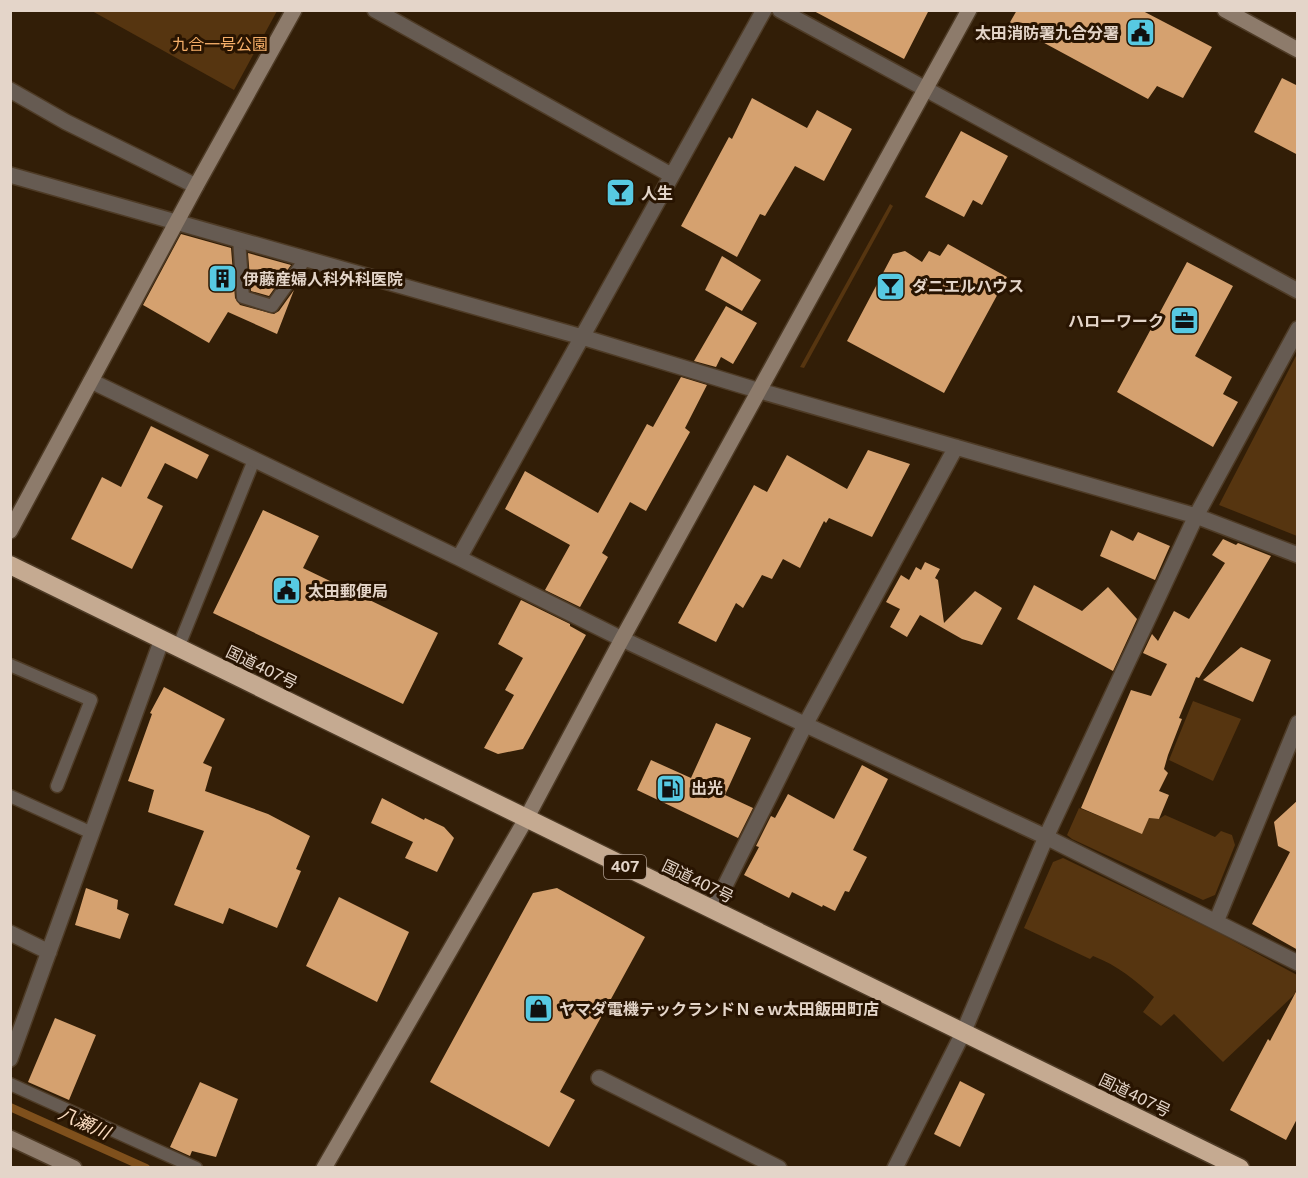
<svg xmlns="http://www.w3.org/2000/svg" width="1308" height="1178" font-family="'Public Sans','Noto Sans JP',sans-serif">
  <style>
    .green { fill: #563510 }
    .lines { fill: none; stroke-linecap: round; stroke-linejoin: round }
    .stream { stroke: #7f501c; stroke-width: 8 }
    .building { fill: #d5a16f }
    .lane-casing { stroke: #4e3b26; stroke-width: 15 }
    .street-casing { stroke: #4e3b26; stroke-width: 18 }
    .secondary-casing { stroke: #4e3b26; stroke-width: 18 }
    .highway-casing { stroke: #4e3b26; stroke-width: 21 }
    .lane { stroke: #665b52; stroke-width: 12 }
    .street { stroke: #665b52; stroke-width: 15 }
    .secondary { stroke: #8d7b6b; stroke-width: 15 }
    .highway { stroke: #c5aa91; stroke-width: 18 }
    .labels { text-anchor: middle; stroke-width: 6; stroke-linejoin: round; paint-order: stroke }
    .shield { fill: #281401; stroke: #ac9b8d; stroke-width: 1.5 }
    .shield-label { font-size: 15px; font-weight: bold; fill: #e4d5c9 }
    .poi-label { font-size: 16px; font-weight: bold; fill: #e4d5c9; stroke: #281401; text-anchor: start }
    .park-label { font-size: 16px; fill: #f6af69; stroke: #281401 }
    .street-label { font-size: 16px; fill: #e4d5c9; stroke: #281401 }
    .water-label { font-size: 18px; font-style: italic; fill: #fadcc1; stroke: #281401 }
  </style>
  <rect width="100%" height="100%" fill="#321e07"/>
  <!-- green -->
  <path class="green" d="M92 11H277L234 90Z
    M890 204 893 206 804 368 800 367Z
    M1297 354V536L1219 505Z
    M1193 701 1241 719 1213 781 1169 760Z
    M1079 808 1142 833 1149 818 1159 819 1165 815 1215 837 1221 831 1232 835 1235 845 1215 895 1203 900 1072 839 1067 835Z
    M1063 858 1219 933 1297 975V989L1294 995 1223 1062 1174 1014 1161 1026 1143 1012 1154 997C1135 980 1117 965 1093 956L1090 959 1024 928 1053 862Z"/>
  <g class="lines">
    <!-- stream -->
    <path class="stream" d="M10 1107 146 1168"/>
  </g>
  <!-- building -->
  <path class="building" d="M812 10H929L904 59Z
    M1017 10H1141L1212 47 1183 98 1157 86 1148 99 1009 24Z
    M1282 78 1298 86V155L1254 132Z
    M752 98 807 128 817 110 852 129 824 181 795 166 765 216 760 214 737 257 681 226 729 137 732 139Z
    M961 131 1008 156 982 205 973 200 964 217 925 197Z
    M181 234 231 248 235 298 240 305 274 314 279 311 294 290 277 334 228 312 209 343 143 305Z
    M948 244 1007 277 944 393 847 341 893 254 905 251 922 262 929 251 940 256Z
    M248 253 291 265 269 296 251 291Z
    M722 256 761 280 742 311 705 290Z
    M1187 262 1233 286 1195 356 1232 377 1223 394 1238 402 1213 447 1117 392Z
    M726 306 757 323 733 364 721 357 716 367 694 361Z
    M681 377 707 385 685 428 690 432 646 511 630 502 602 553 608 557 580 607 545 590 570 545 505 509 525 471 598 513 647 424 653 427Z
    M151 426 209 455 197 479 165 463 147 498 163 506 132 569 71 539 102 477 121 487Z
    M868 450 910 464 872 537 829 518 826 523 824 521 800 568 783 559 772 579 762 575 743 608 736 603 716 642 678 623 754 485 767 492 787 455 847 489Z
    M263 510 319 536 303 568 438 633 403 704 213 613Z
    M1111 530 1133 541 1138 532 1170 546 1155 580 1100 556Z
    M1223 539 1236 545 1238 543 1271 556 1199 678 1196 677 1179 718 1182 719 1168 755 1164 769 1168 773 1159 791 1169 795 1159 819 1149 818 1142 834 1081 808 1131 690 1151 696 1167 664 1143 653 1152 634 1158 641 1174 611 1189 619 1225 563 1212 555Z
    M925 562 940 569 935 578 938 580 944 623 975 591 1002 608 982 645 962 639 920 615 907 637 890 627 900 609 886 602 901 575 909 580 916 567 921 570Z
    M1034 585 1082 611 1108 587 1137 619 1113 671 1017 619Z
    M521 600 570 624V626L586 635 523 749 498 754 484 748 514 695 505 690 523 658 498 644Z
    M1241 647 1271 660 1253 702 1203 680Z
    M164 687 225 719 203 763 212 767 205 791 268 814 310 836 296 869 301 871 277 928 229 908 223 924 174 905 204 831 148 812 154 790 128 781 152 714 150 713Z
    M716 723 751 738 725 795 753 808 738 838 637 790 651 760 691 778Z
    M862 765 888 779 853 850 867 857 849 892 845 891 835 911 823 905 822 907 792 892 789 898 744 875 759 847 756 846 771 816 775 818 788 794 834 819Z
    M382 798 424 820 425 818 444 827 454 838 437 872 405 858 413 842 371 823Z
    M1298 800V950L1252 924 1290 852 1278 846 1274 822Z
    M86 888 118 900 117 909 129 914 120 939 75 925Z
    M557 888 645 937 560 1092 575 1100 549 1147 430 1082 533 893Z
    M339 897 409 932 377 1002 306 966Z
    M1298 988V1117L1286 1140 1230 1110 1268 1039 1270 1041Z
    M55 1018 96 1035 69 1100 28 1082Z
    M960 1081 985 1094 960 1147 934 1134Z
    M200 1082 238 1099 216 1157 192 1151 190 1156 170 1147Z"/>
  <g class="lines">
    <defs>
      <path id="lane" d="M239 239 243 297 272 306 306 258
        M178 648 254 460
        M10 665 91 700 57 786
        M10 796 92 833
        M10 1084 196 1168"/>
      <path id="street" d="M375 10 671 175
        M780 10 1298 291
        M10 90 66 122 196 186
        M10 175 582 337 760 391 1196 516 1298 555
        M91 381 459 558 622 639 1046 837 1298 963
        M459 558 764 10
        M713 910 805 725 956 447
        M1216 922 1298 723
        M10 933 49 952
        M10 1059 162 639
        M599 1078 779 1168
        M895 1168 963 1033 1046 837 1196 516 1298 329"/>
      <path id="secondary" d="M1225 10 1298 50
        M10 531 196 186 294 10
        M10 1138 74 1168
        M324 1168 526 819 622 639 969 10"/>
      <path id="highway" d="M10 565 1240 1168"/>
    </defs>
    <!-- lane casing -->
    <use href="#lane" class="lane-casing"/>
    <!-- street casing -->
    <use href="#street" class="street-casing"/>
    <!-- secondary casing -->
    <use href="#secondary" class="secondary-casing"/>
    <!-- highway casing -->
    <use href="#highway" class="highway-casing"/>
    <!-- lane -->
    <use href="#lane" class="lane"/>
    <!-- street -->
    <use href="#street" class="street"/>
    <!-- secondary -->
    <use href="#secondary" class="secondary"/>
    <!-- highway -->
    <use href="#highway" class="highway"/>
  </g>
  <!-- icons -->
  <defs>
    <symbol id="civic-square" viewBox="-11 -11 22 22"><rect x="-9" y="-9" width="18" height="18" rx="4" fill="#57c9e2" stroke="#281401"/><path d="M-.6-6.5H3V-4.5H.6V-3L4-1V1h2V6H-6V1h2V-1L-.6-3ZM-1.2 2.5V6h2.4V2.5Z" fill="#111"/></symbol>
    <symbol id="bar-square" viewBox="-11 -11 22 22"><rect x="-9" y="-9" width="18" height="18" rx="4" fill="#57c9e2" stroke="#281401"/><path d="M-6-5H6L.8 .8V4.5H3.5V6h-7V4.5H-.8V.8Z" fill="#111"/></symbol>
    <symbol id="building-square" viewBox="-11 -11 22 22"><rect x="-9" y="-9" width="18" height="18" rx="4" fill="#57c9e2" stroke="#281401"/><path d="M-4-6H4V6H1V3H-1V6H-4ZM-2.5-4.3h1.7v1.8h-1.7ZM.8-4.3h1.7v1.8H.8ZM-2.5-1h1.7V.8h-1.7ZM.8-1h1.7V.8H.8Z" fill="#111"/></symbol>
    <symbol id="office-square" viewBox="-11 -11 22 22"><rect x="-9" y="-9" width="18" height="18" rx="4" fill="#57c9e2" stroke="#281401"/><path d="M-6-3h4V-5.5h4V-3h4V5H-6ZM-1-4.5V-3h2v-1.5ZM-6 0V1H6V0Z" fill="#111"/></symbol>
    <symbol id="fuel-square" viewBox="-11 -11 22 22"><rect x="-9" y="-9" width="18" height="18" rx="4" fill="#57c9e2" stroke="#281401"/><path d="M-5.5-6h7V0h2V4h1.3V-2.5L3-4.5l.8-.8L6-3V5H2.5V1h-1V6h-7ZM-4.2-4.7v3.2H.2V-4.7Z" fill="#111"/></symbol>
    <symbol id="shop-square" viewBox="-11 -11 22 22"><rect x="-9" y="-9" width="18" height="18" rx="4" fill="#57c9e2" stroke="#281401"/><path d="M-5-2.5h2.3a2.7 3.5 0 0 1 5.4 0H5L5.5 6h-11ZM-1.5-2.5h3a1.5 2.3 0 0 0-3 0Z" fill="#111"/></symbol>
  </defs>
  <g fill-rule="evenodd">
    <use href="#civic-square" x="1124" y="16" width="33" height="33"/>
    <use href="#bar-square" x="604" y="176" width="33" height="33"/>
    <use href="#building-square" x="206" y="262" width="33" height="33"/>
    <use href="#bar-square" x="874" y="270" width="33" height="33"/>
    <use href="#office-square" x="1168" y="304" width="33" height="33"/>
    <use href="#civic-square" x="270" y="574" width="33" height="33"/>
    <use href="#fuel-square" x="654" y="772" width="33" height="33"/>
    <use href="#shop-square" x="522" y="992" width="33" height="33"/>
  </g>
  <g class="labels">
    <!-- shield labels -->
    <rect class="shield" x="604" y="855" width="42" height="24" rx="4.5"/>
    <g class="shield-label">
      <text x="625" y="872">407</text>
    </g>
    <!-- poi labels -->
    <g class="poi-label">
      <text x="1119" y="39" text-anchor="end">太田消防署九合分署</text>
      <text x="641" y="199">人生</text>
      <text x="243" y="285">伊藤産婦人科外科医院</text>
      <text x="912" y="292">ダニエルハウス</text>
      <text x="1164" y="327" text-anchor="end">ハローワーク</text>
      <text x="308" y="597">太田郵便局</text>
      <text x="691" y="794">出光</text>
      <text x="559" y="1015">ヤマダ電機テックランドＮｅｗ太田飯田町店</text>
    </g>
    <!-- park labels -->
    <g class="park-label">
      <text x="220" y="50">九合一号公園</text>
    </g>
    <!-- street labels -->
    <g class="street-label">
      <text transform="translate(262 667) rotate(26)" y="6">国道407号</text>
      <text transform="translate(698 881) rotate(26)" y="6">国道407号</text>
      <text transform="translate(1135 1095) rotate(26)" y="6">国道407号</text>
    </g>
    <!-- water labels -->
    <g class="water-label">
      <text transform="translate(84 1123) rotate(24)" y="6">八瀬川</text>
    </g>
  </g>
  <!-- border -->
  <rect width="1308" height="1178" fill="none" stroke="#e4d5c9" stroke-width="24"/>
</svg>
